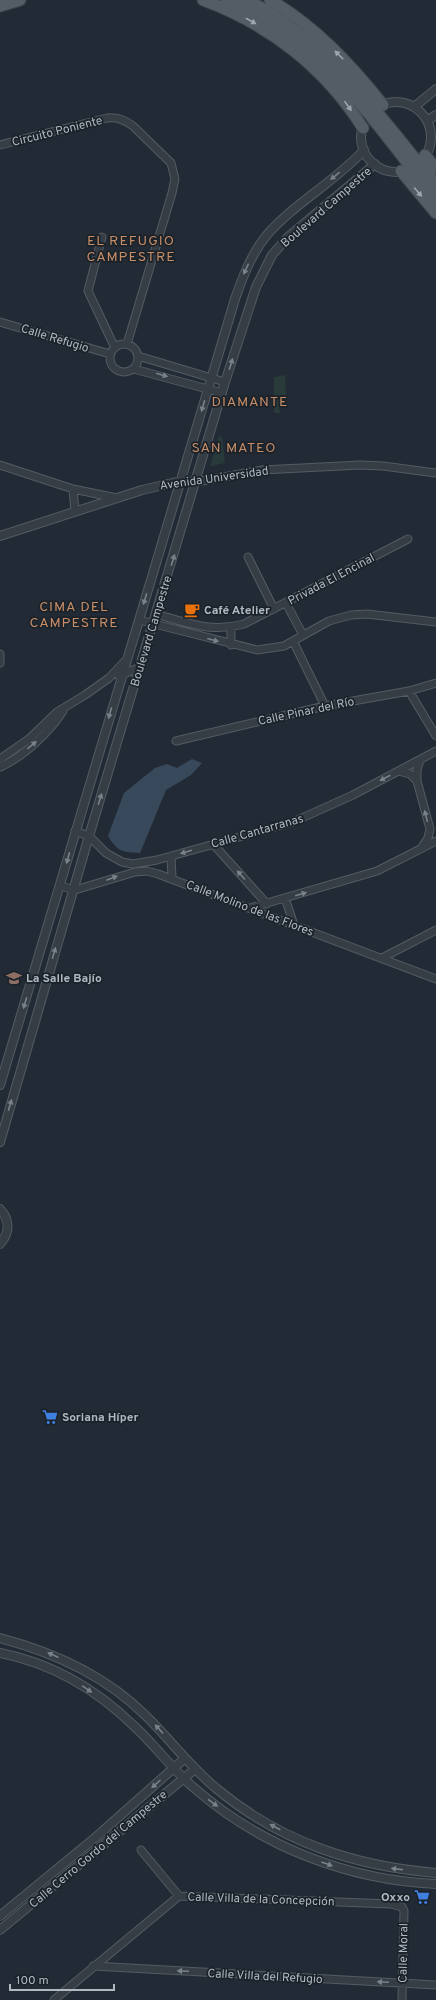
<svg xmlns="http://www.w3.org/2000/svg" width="436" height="2000" font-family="Overpass,sans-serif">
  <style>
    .green { fill: #283a3a }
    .water { fill: #39495c }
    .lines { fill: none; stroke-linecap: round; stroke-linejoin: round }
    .minor-casing { stroke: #535b63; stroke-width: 9 }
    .tertiary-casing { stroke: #535b63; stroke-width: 10 }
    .primary-casing { stroke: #3f464f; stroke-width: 13 }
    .minor { stroke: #363d45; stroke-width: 7 }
    .tertiary { stroke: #363d45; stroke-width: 8 }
    .primary { stroke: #545c65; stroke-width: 11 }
    .oneway { fill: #9ea6af }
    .oneway2 { fill: #79818a }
    .labels { text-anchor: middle; stroke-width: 3.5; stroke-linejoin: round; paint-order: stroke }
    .street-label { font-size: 12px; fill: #b0b8c2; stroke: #1b222a }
    .poi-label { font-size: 12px; font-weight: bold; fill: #b0b8c2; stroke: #1b222a; text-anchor: start }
    .quarter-label { font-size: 14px; letter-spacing: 1px; fill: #c68d67; stroke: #1b222a }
  </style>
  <rect width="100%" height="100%" fill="#222b35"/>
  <!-- green -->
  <path class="green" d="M285 375 286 397 279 403 280 413H274V377Z
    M219 436 222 437 225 463 210 466Z"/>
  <!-- water -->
  <path class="water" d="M192 759 202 763 191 775 166 790 140 853C122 852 118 852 108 836L124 793 155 768 167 764 177 768Z"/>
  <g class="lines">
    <defs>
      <path id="minor" d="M0 145 107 118C118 117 125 120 133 126L171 163 175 179 172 193 127 344
        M102 237 88 291 115 348
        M0 322 110 354
        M110 358a14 14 0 1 1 28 0a14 14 0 1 1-28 0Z
        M138 356 225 382
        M134 369 222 393
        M0 465 73 489 117 498
        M196 482 262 470 360 465 383 466 436 473
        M73 489 75 512
        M248 557 274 609
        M286 603 303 635
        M156 614C188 623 211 633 244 624L408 539
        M139 620 257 650 284 646 329 621 351 615 367 614 436 622
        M231 628V645
        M293 641 325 706
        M0 654V663
        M119 676 140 667
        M409 691 436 736
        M176 741 325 706 409 691 436 683
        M0 759 29 739 57 712 85 695 109 678 126 660
        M420 760 417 770V781L430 829 428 838 422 847
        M0 767C23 757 50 732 63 711
        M399 771 410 774 417 781
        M75 831 89 836 106 853 122 862 133 864 157 860 293 822 353 795 436 751
        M213 844 267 904
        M171 856 172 878
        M60 886 75 890 135 872 147 871 158 874 436 979
        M285 898 294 925
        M250 908 377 871 436 841
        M382 958 436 930
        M141 1850 179 1896 391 1904 402 1907 404 1911 402 2000
        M93 1966 436 1985
        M54 2000 179 1896"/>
      <path id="tertiary" d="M361 137a35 35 0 1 1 70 0a35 35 0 1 1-70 0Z
        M414 107 436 89
        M427 121 436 115
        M0 536 142 490 181 481 196 482
        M0 1085 235 299C243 276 251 255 266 236 294 203 335 182 364 150
        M0 1142 89 836 225 382 256 287 272 255 288 237 375 164
        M0 1209C10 1220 10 1233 0 1244
        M0 1638C53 1652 106 1676 145 1715 170 1739 190 1767 217 1789 281 1842 354 1866 436 1873
        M0 1653C51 1663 97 1690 134 1726 155 1745 171 1768 193 1787 260 1846 347 1880 436 1884
        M0 1916 96 1837 185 1758
        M0 1930 195 1769"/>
      <path id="primary" d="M203 0C269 24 325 68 363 128
        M227 0C319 35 377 126 436 199
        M247 0C328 41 380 116 436 185
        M270 0C315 26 351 65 383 105
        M0 6 20 0
        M425 155 436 169
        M401 171 436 213"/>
    </defs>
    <!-- minor casing -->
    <use href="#minor" class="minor-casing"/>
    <!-- tertiary casing -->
    <use href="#tertiary" class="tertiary-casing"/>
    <!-- primary casing -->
    <use href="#primary" class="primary-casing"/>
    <!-- minor -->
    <use href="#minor" class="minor"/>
    <!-- tertiary -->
    <use href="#tertiary" class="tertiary"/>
    <!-- primary -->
    <use href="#primary" class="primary"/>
  </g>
  <!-- one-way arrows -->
  <defs><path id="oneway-solid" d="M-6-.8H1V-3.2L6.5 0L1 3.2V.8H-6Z"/></defs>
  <g class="oneway">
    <use href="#oneway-solid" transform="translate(251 21) rotate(29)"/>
    <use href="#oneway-solid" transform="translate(339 55) rotate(-135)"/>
    <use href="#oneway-solid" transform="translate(348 106) rotate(54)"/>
    <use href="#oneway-solid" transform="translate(418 192) rotate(50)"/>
  </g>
  <g class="oneway2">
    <use href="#oneway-solid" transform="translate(335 176) rotate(141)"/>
    <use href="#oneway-solid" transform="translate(246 269) rotate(115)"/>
    <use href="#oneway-solid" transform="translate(231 364) rotate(-73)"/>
    <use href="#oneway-solid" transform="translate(162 375) rotate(16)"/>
    <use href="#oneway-solid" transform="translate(203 406) rotate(106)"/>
    <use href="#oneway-solid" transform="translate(173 560) rotate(-73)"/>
    <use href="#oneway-solid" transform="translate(145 599) rotate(107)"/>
    <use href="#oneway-solid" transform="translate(213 640) rotate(15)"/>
    <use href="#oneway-solid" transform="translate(110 713) rotate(106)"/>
    <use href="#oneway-solid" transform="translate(32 745) rotate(-41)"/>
    <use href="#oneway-solid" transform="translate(385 778) rotate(152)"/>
    <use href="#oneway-solid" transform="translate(100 799) rotate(-73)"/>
    <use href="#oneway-solid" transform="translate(426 816) rotate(-104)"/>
    <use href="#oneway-solid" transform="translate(186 852) rotate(164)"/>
    <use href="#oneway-solid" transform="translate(68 858) rotate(105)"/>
    <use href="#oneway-solid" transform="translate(241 875) rotate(-132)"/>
    <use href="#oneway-solid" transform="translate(112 878) rotate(-21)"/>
    <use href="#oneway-solid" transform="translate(301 894) rotate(-16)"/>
    <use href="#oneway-solid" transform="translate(54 953) rotate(-74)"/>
    <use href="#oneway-solid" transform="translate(25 1003) rotate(107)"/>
    <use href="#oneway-solid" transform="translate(10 1105) rotate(-74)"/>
    <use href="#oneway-solid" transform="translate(53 1655) rotate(-156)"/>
    <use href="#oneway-solid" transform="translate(87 1689) rotate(34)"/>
    <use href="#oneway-solid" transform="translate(159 1729) rotate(-133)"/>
    <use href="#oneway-solid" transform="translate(156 1784) rotate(138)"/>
    <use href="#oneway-solid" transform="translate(213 1803) rotate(36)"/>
    <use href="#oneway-solid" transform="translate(275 1827) rotate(-152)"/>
    <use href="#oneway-solid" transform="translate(327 1864) rotate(20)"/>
    <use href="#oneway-solid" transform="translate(397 1869) rotate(-173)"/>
    <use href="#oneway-solid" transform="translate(183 1971) rotate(-177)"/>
    <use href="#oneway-solid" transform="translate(383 1982) rotate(-177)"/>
  </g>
  <!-- icons -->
  <defs>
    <symbol id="cafe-bare" viewBox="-9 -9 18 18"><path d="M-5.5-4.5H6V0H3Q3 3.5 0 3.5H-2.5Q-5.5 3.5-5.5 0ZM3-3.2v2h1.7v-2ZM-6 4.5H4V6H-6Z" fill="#e8710a" stroke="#1b222a" stroke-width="2.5" paint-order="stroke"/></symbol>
    <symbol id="university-bare" viewBox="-9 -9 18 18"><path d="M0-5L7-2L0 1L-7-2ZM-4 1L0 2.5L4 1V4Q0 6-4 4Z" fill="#8d6e63" stroke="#1b222a" stroke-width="2.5" paint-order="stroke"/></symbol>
    <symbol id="supermarket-bare" viewBox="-9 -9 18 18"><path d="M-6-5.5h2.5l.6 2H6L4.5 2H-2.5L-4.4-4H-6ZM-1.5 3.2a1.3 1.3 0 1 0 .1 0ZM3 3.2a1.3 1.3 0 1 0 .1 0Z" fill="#3f7fe0" stroke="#1b222a" stroke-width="2.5" paint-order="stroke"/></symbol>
  </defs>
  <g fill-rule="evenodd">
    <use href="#cafe-bare" x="181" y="599" width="22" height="22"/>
    <use href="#university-bare" x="3" y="967" width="22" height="22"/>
    <use href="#supermarket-bare" x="39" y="1406" width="22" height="22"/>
    <use href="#supermarket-bare" x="411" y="1886" width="22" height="22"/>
  </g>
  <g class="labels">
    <!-- street labels -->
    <g class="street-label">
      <text transform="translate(57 131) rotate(-14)" y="4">Circuito Poniente</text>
      <text transform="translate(326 207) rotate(-41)" y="4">Boulevard Campestre</text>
      <text transform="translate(55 338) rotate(17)" y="4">Calle Refugio</text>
      <text transform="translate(214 478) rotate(-8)" y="4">Avenida Universidad</text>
      <text transform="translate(331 579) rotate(-28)" y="4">Privada El Encinal</text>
      <text transform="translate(151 631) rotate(-73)" y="4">Boulevard Campestre</text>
      <text transform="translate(306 711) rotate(-12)" y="4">Calle Pinar del Río</text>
      <text transform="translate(257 831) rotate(-16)" y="4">Calle Cantarranas</text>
      <text transform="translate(250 908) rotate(21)" y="4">Calle Molino de las Flores</text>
      <text transform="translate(98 1849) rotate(-40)" y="4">Calle Cerro Gordo del Campestre</text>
      <text transform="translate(261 1899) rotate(2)" y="4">Calle Villa de la Concepción</text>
      <text transform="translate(403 1953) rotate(-89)" y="4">Calle Moral</text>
      <text transform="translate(265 1976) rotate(3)" y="4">Calle Villa del Refugio</text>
    </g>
    <!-- poi labels -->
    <g class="poi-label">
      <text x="204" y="614">Café Atelier</text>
      <text x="26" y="982">La Salle Bajío</text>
      <text x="62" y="1421">Soriana Híper</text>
      <text x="410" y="1901" text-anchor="end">Oxxo</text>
    </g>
    <!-- quarter labels -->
    <g class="quarter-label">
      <text x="131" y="245">EL REFUGIO<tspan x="131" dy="16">CAMPESTRE</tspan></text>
      <text x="250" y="406">DIAMANTE</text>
      <text x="234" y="452">SAN MATEO</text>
      <text x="74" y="611">CIMA DEL<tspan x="74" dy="16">CAMPESTRE</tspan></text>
    </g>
  </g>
  <!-- scale -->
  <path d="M10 1984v6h104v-6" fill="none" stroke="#b0b8c2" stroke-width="2"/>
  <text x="16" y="1984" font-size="12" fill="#b0b8c2" stroke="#1b222a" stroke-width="3" paint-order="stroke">100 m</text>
</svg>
